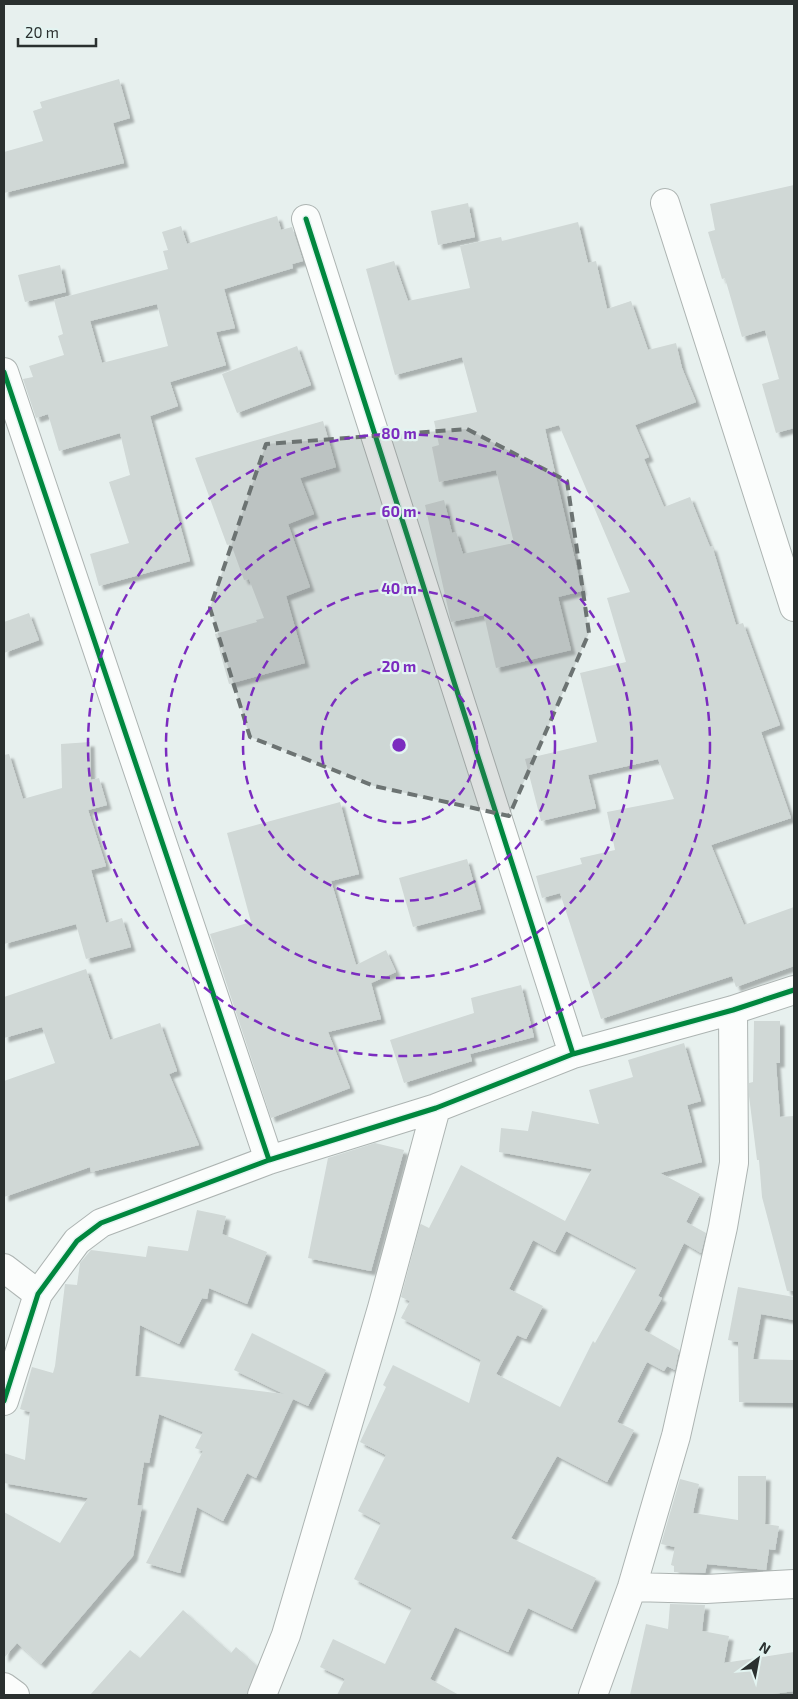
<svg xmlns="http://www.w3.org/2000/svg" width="798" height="1699" font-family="'Exo 2',sans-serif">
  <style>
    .building { fill: #d0d8d6; fill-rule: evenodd; filter: url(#shadow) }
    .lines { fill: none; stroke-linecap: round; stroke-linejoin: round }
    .minor-casing { stroke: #adb4b2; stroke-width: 30 }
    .minor { stroke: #fbfdfc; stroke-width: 28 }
    .cycleway-casing { stroke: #e3f4f1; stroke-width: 8 }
    .cycleway { stroke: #00873e; stroke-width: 5 }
    .marked { fill: #6c7372; fill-opacity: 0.2; stroke: #6c7372; stroke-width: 4; stroke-dasharray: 10 6; stroke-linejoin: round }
    .ring { fill: none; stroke: #7b2cbf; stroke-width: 2.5; stroke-dasharray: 9 6 }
    .centre { fill: #7b2cbf; stroke: #e3f4f1; stroke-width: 2.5 }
    .ring-label { font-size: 15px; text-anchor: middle; font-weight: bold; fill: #7b2cbf; stroke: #e3f4f1; stroke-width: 4.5; stroke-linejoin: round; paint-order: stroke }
  </style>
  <defs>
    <filter id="shadow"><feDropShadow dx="4.5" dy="4.5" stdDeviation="1" flood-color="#0004"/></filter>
  </defs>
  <rect width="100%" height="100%" fill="#e7f0ee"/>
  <!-- building -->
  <path class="building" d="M119 79 130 118 113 123 124 163 4 193V152L43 141 33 111 42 108 40 102Z
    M794 185V428L776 433 762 384 779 379 765 330 742 337 725 278 722 279 708 232 715 230 710 204Z
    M468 203 475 237 438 245 431 211Z
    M277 216 281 230 292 227 303 261 292 264 293 268 224 289 235 328 216 332 226 365 170 382 178 406 150 416 190 561 99 586 90 554 129 543 109 482 130 475 120 433 59 451 48 414 36 418 23 379 33 377 29 366 64 355 58 336 63 334 54 300 168 269 163 251 168 250 162 232 181 226 187 244ZM157 304 168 346 102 363 90 321Z
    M578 222 588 263 596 261 607 309 631 301 648 350 676 343 682 368 696 402 635 425 649 457 644 459 664 507 690 497 710 547 712 546 736 625 743 623 780 725 761 732 791 818 711 845 744 925 794 907V966L736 987 732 976 601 1019 560 893 542 898 536 876 582 864 580 858 615 850 607 812 674 799 658 759 588 775 596 808 541 821 525 759 597 742 580 673 626 662 607 598 630 592 559 425 545 429 582 591 558 597 571 650 496 668 484 615 451 622 425 505 444 500 452 533 456 532 463 554 514 543 496 470 439 482 432 447 439 445 434 421 477 412 462 357 395 375 366 269 394 261 408 301 470 288 460 246 501 237 502 241Z
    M60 265 66 292 25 302 18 275Z
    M297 346 311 385 237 413 222 374Z
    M323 421 336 467 300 478 314 514 288 524 310 587 286 596 305 663 229 684 215 634 257 622 256 620 264 618 249 579 244 580 231 544 227 545 195 458Z
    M29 613 39 640 4 653V622Z
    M90 742 91 780 99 778 107 805 88 810 106 866 91 870 106 923 122 918 131 947 86 959 76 924 4 944V755L9 754 23 799 62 788 61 744Z
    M340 802 359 874 331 881 356 965 386 950 396 972 371 983 381 1019 328 1032 350 1088 271 1118 210 934 251 922 227 833Z
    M467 859 481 909 413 927 399 878Z
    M86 969 110 1040 160 1023 177 1071 169 1074 199 1145 91 1172 90 1167 4 1197V1081L55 1063 42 1027 4 1038V997Z
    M521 985 534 1037 470 1054 472 1061 404 1083 390 1040 474 1013 471 998Z
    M754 1021H780V1063H776L780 1117 794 1116V1291H787L762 1197 759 1160H757L749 1096V1083L753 1082Z
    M684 1043 701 1101 687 1105 702 1162 660 1173 700 1194 686 1222 706 1233 701 1253 684 1243 658 1296 662 1298 644 1330 679 1350 675 1370 667 1366 664 1371 647 1362 617 1422 634 1430 607 1482 557 1456 511 1538 596 1578 572 1629 528 1608 508 1652 455 1627 430 1679 459 1695H337L345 1679 320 1667 333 1639 385 1664 412 1608 354 1579 381 1523 358 1511 386 1455 360 1442 386 1387 383 1385 393 1365 469 1403 481 1360 401 1318 410 1301 401 1297 420 1225 421 1224 429 1228 461 1165 565 1221 592 1169 499 1152 501 1128 528 1131 532 1111 599 1124 589 1090 633 1077 628 1060ZM566 1231 637 1268 595 1343 593 1341 560 1407 496 1374 517 1335 526 1339 543 1306 509 1289 533 1240 555 1252Z
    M375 1143 404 1150 371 1271 308 1258 328 1158Z
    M197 1210 226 1216 222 1234 267 1252 247 1304 209 1288 207 1299 202 1298 179 1344 140 1325 135 1376 284 1394 234 1370 252 1333 326 1370 308 1406 293 1399 256 1478 247 1473 223 1521 197 1507 180 1573 146 1563 203 1451 195 1448 203 1432 159 1414 149 1463 144 1462 137 1505 142 1506 133 1556 41 1664 17 1643 4 1658V1512L60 1543 88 1498 4 1483V1453L25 1460 30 1412 20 1409 32 1367 53 1373 55 1366 65 1284 77 1285 80 1263 91 1250 146 1257 148 1246 188 1251Z
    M738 1287 794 1297V1320L761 1314 753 1359 794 1360V1403L739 1402 738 1342 728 1340Z
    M738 1476H766L765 1524 779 1526 775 1550 769 1549 766 1570 707 1564 705 1573 674 1572V1566L671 1565 675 1547 661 1544 680 1479 699 1484 693 1513 738 1520Z
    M670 1604 705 1605 702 1631 729 1636 724 1663 794 1652V1691L766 1695H630L646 1624 668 1629Z
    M183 1610 231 1653 236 1647 257 1666 247 1695H90L130 1650 140 1658Z"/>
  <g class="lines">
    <defs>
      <path id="minor" d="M665 203 794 607
        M306 219 573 1054
        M4 372 269 1160
        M4 1268 38 1294
        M4 1401 38 1294 77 1241 101 1223 269 1160 436 1108 573 1054 733 1010 794 990
        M632 1587 706 1589 794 1584
        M4 1687 15 1695
        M262 1695 286 1635 382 1308 436 1108
        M593 1695 632 1587 676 1436 723 1227 734 1163 733 1010"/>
    </defs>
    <!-- minor casing -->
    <use href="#minor" class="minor-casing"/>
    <!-- minor -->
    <use href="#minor" class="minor"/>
    <defs>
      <path id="cycleway" d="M306 219 573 1054
        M4 372 269 1160
        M4 1401 38 1294 77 1241 101 1223 269 1160 436 1108 573 1054 733 1010 794 990"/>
    </defs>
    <!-- cycleway casing -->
    <use href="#cycleway" class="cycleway-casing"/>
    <!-- cycleway -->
    <use href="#cycleway" class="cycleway"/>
  </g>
  <!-- marked area -->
  <path class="marked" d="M467 429 567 481 589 633 509 816 374 786 250 737 210 608 266 444Z"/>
  <!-- distance rings -->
  <g class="ring">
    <circle cx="399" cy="745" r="78"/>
    <circle cx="399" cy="745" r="156"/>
    <circle cx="399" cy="745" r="233"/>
    <circle cx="399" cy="745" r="311"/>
  </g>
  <circle cx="399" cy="745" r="8" class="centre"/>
  <g class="ring-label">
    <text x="399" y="439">80 m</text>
    <text x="399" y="517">60 m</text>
    <text x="399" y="594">40 m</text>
    <text x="399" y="672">20 m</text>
  </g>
  <!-- border -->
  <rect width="798" height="1699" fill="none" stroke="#2a302f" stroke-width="10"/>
  <!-- north arrow -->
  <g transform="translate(758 1659) rotate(32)" stroke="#e3f4f1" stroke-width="4" paint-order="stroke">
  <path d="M0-4L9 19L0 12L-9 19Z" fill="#2a302f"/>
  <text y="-8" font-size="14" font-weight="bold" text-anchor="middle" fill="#2a302f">N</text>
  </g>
  <!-- scale -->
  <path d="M18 38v8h78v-8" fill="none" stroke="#2a302f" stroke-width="2.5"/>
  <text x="25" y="38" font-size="15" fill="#2a302f" stroke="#e3f4f1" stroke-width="4" paint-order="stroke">20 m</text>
</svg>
